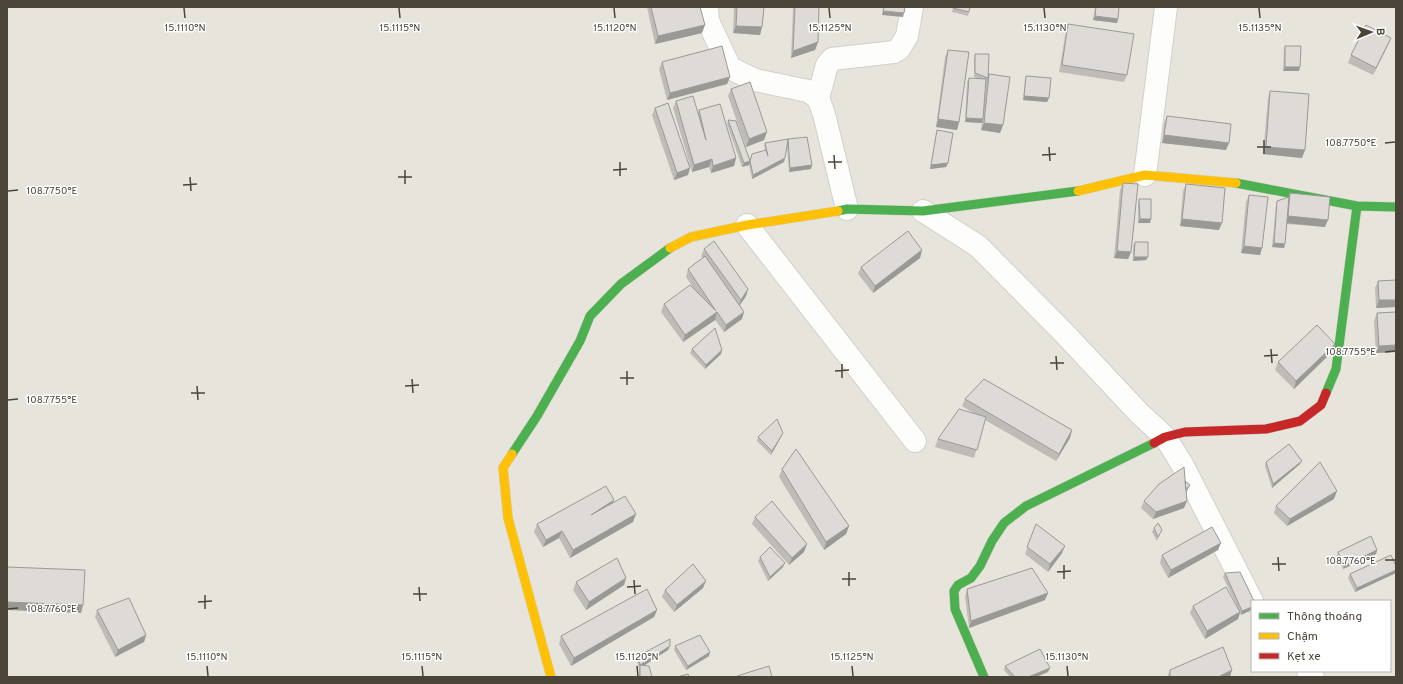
<svg xmlns="http://www.w3.org/2000/svg" width="1403" height="684" font-family="Overpass,sans-serif">
  <style>
    .residential { fill: #e7e4dc; fill-rule: evenodd }
    .lines { fill: none; stroke-linecap: round; stroke-linejoin: round }
    .street-casing { stroke: #d2d0cb; stroke-width: 24 }
    .fast-casing { stroke: #d3cfc5; stroke-width: 10 }
    .slow-casing { stroke: #d3cfc5; stroke-width: 10 }
    .jam-casing { stroke: #d3cfc5; stroke-width: 10 }
    .street { stroke: #fdfdfc; stroke-width: 22 }
    .fast { stroke: #4caf50; stroke-width: 9 }
    .slow { stroke: #ffc107; stroke-width: 9 }
    .jam { stroke: #c62828; stroke-width: 9 }
    .wall { fill: #bfbcb8; fill-rule: evenodd }
    .shaded-wall { fill: #9b9996 }
    .building { fill: #dedbd6; stroke: #9b9996 }
    .ticks { fill: none; stroke: #4b4439; stroke-width: 1.5 }
    .ticks-label { font-size: 10px; text-anchor: middle; fill: #4b4439; stroke: #fff; stroke-width: 3; stroke-linejoin: round; paint-order: stroke }
  </style>
  <rect width="100%" height="100%" fill="#f4f2ee"/>
  <!-- residential -->
  <path class="residential" d="M7 7H1396V677H7ZM1252 601H1390V671H1252Z"/>
  <g class="lines">
    <defs>
      <path id="street" d="M707 7 708 21 730 68 755 80 808 91 818 98 824 114 847 209
        M818 98 827 65 832 59 894 52 899 49 907 36 912 7
        M1145 175 1166 7
        M923 211 978 246 1065 334 1139 413 1165 437 1182 464 1252 601
        M747 225 915 441
        M1308 671 1313 677"/>
      <path id="fast" d="M1236 183 1357 206 1396 207
        M838 211 847 209 923 211 1078 191
        M1326 393 1336 369 1357 206
        M512 454 537 416 580 341 590 316 621 284 670 248
        M984 677 955 609 954 591 958 585 971 578 980 566 992 541 1004 523 1026 506 1154 443"/>
      <path id="slow" d="M1078 191 1145 175 1236 183
        M670 248 691 237 747 225 838 211
        M512 454 503 468 508 518 551 677"/>
      <path id="jam" d="M1154 443 1165 437 1185 432 1266 429 1300 421 1321 405 1326 393"/>
    </defs>
    <!-- street casing -->
    <use href="#street" class="street-casing"/>
    <!-- fast casing -->
    <use href="#fast" class="fast-casing"/>
    <!-- slow casing -->
    <use href="#slow" class="slow-casing"/>
    <!-- jam casing -->
    <use href="#jam" class="jam-casing"/>
    <!-- street -->
    <use href="#street" class="street"/>
    <!-- fast -->
    <use href="#fast" class="fast"/>
    <!-- slow -->
    <use href="#slow" class="slow"/>
    <!-- jam -->
    <use href="#jam" class="jam"/>
  </g>
  <!-- wall -->
  <path class="wall" d="M647 7H700L702 33 655 44Z
    M734 7H764L762 27 760 35 733 33Z
    M793 7H819L818 42 815 50 791 58Z
    M953 7H970L968 16 952 12Z
    M1095 7H1119L1117 23 1093 20Z
    M1068 24 1127 75 1124 82 1059 72 1066 31Z
    M1388 45 1373 75 1348 63 1351 55Z
    M1285 46 1299 71H1283L1284 49Z
    M948 50 959 122 957 130 936 127 945 57Z
    M975 54 988 78 989 74 1003 125 1000 133 981 130 982 123 965 122 967 82 969 78 980 79 974 77V58ZM985 81H986L985 96Z
    M662 62 730 77 727 84 667 100 659 69Z
    M1026 76 1047 102 1023 100 1025 80Z
    M731 89 764 140 746 147 728 96Z
    M1270 91 1302 158 1263 154 1268 98Z
    M676 101 698 113 699 110 736 158 734 166 711 173 709 167 692 172 673 108Z
    M655 108 688 175 674 180 652 115Z
    M1167 116 1226 150 1162 143 1164 123Z
    M728 120 750 161 765 150 764 146 765 143 788 139 812 165 811 169 789 172 787 147 784 162 752 179 749 165 742 167 727 124Z
    M937 130 948 163 946 167 930 169 936 134Z
    M1123 183 1131 252 1128 259 1114 258 1120 190Z
    M1186 184 1219 230 1180 226 1183 191Z
    M1290 193 1325 227 1287 224 1285 244 1284 248 1272 247 1276 205 1277 201 1289 197Z
    M1249 195 1262 248 1260 255 1241 253 1246 202Z
    M1139 199 1151 219 1150 223H1138V203Z
    M1135 242 1148 257 1146 260 1133 261V246Z
    M704 249 748 289 746 296 740 305 742 319 724 332 715 320 683 342 661 312 664 304 694 289 686 277 688 269 703 258 701 256Z
    M922 250 920 258 873 293 858 274 861 267Z
    M1396 280V307L1376 308 1375 288 1378 281Z
    M1396 312V352L1376 353 1374 321 1377 313Z
    M1335 344 1332 352 1294 389 1275 370 1278 362Z
    M692 349 721 354 705 369 690 353Z
    M965 399 1070 438 1056 461 985 420 974 458 935 447 938 439 975 414 962 406Z
    M758 437H781L771 455 757 441Z
    M1266 462 1300 464 1272 488 1265 466Z
    M782 469 849 526 846 534 824 550 779 477Z
    M1185 481 1188 489 1186 492 1187 501 1184 508 1153 519 1141 508 1144 501Z
    M1334 499 1287 526 1274 513 1276 506Z
    M613 502 633 522 570 558 559 538 543 547 534 532 537 524Z
    M755 517 804 552 789 565 752 524Z
    M1036 524 1062 553 1048 572 1025 554Z
    M1154 528 1160 534 1157 541 1152 532Z
    M1218 550 1168 578 1160 563 1162 555Z
    M1377 550 1376 554 1343 569 1337 556 1338 552Z
    M760 557 783 567 768 581 758 561Z
    M1225 573 1254 601 1241 615 1240 613 1238 619 1205 639 1190 613 1193 606 1236 604 1223 577Z
    M1396 573 1355 592 1348 578 1350 574Z
    M626 578 624 585 586 610 573 590 576 582Z
    M703 588 674 612 662 597 665 590Z
    M967 589 1045 600 969 628 965 597Z
    M97 610 146 635 144 642 115 657 95 617Z
    M657 610 654 617 571 666 559 644 561 636Z
    M670 646 668 650 644 666 652 677H639V669L637 660 638 656Z
    M675 646 709 656 686 670 674 650Z
    M1005 666 1048 672 1036 677H1010L1004 670Z
    M1170 670 1230 677H1167Z"/>
  <!-- shaded-wall -->
  <path class="shaded-wall" d="M883 11 904 13 903 17 882 15Z
    M1095 16 1118 19 1117 23 1093 20Z
    M705 25 702 33 655 44 658 36Z
    M736 26 762 27 760 35 733 33Z
    M1391 38 1388 45 1373 75 1376 68Z
    M818 42 815 50 791 58 793 51Z
    M1285 67H1300L1299 71H1283Z
    M730 77 727 84 667 100 670 93Z
    M1024 96 1049 98 1047 102 1023 100Z
    M966 118 983 119 982 123 965 122Z
    M938 119 959 122 957 130 936 127Z
    M984 123 1003 125 1000 133 981 130Z
    M767 132 764 140 746 147 749 139Z
    M1164 135 1229 143 1226 150 1162 143Z
    M1266 147 1305 150 1302 158 1263 154Z
    M736 158 734 166 711 173 713 166Z
    M785 158 784 162 752 179 753 175Z
    M712 159 709 167 692 172 694 165Z
    M750 161 749 165 742 167 744 163Z
    M948 163 946 167 930 169 931 165Z
    M812 165 811 169 789 172 790 168Z
    M690 168 688 175 674 180 677 173Z
    M1288 216 1328 220 1325 227 1286 223Z
    M1140 219H1151L1150 223H1138Z
    M1182 219 1222 223 1219 230 1180 226Z
    M1274 243 1285 244 1284 248 1272 247Z
    M1244 246 1262 248 1260 255 1241 253Z
    M922 250 920 258 873 293 875 286Z
    M1117 251 1131 252 1128 259 1114 258Z
    M1134 257H1148L1146 260 1133 261Z
    M748 289 746 296 738 308 741 300Z
    M1379 300H1396V307L1376 308Z
    M717 312 715 320 683 342 685 335Z
    M744 312 742 319 724 332 726 325Z
    M1335 344 1332 352 1294 389 1296 381Z
    M1396 345V352L1376 353 1379 346Z
    M722 350 721 354 705 369 706 365Z
    M1072 430 1070 438 1056 461 1059 454Z
    M783 433 781 437 771 455 772 451Z
    M1302 461 1300 464 1272 488 1273 484Z
    M1190 485 1188 489 1183 496 1184 492Z
    M1337 491 1334 499 1287 526 1290 519Z
    M614 500 611 508 591 515Z
    M1187 501 1184 508 1153 519 1156 512Z
    M636 514 633 522 570 558 573 550Z
    M849 526 846 534 824 550 826 542Z
    M562 531 559 538 543 547 546 540Z
    M1221 543 1218 550 1168 578 1171 570Z
    M807 544 804 552 789 565 792 558Z
    M1065 546 1062 553 1048 572 1050 564Z
    M1377 550 1376 554 1343 569 1344 566Z
    M785 563 783 567 768 581 770 577Z
    M1396 570V573L1355 592 1357 588Z
    M626 578 624 585 586 610 589 602Z
    M706 581 703 588 674 612 677 605Z
    M1048 593 1045 600 969 628 971 621Z
    M7 602 83 605 81 613 7 610Z
    M1252 607V610L1241 615 1242 611Z
    M657 610 654 617 571 666 574 658Z
    M1240 612 1238 619 1205 639 1207 631Z
    M146 635 144 642 115 657 118 650Z
    M670 646 668 650 640 668V665Z
    M710 652 709 656 686 670 688 666Z
    M1050 668 1048 672 1036 677H1028Z
    M1232 670 1230 677H1218Z"/>
  <!-- building -->
  <path class="building" d="M651 7H700L705 25 658 36Z
    M737 7H764L762 27 736 26Z
    M795 7H819L818 42 793 51Z
    M884 7H905L904 13 883 11Z
    M953 7H970L969 12 953 8Z
    M1096 7H1119L1118 19 1095 16Z
    M1068 24 1134 34 1127 75 1062 65Z
    M1366 25 1391 38 1376 68 1351 55Z
    M722 46 730 77 670 93 662 62Z
    M1285 46H1301L1300 67H1285Z
    M948 50 969 52 959 122 938 119Z
    M975 54H989L988 78 975 73Z
    M989 74 1010 77 1003 125 984 123Z
    M1026 76 1051 78 1049 98 1024 96Z
    M969 78 986 79 983 119 966 118Z
    M750 82 767 132 749 139 731 89Z
    M1270 91 1309 94 1305 150 1266 147Z
    M693 96 706 140 699 110 720 104 736 158 713 166 712 159 694 165 676 101Z
    M668 103 690 168 677 173 655 108Z
    M1167 116 1231 124 1229 143 1164 135Z
    M728 120 736 121 750 161 744 163Z
    M937 130 953 133 948 163 931 165Z
    M807 137 812 165 790 168 788 139Z
    M788 139 785 158 753 175 750 161 752 154 766 150 768 156 765 143Z
    M1123 183 1138 184 1131 252 1117 251Z
    M1186 184 1225 188 1222 223 1182 219Z
    M1290 193 1330 197 1328 220 1288 216Z
    M1249 195 1268 197 1262 248 1244 246Z
    M1289 197 1285 244 1274 243 1277 201Z
    M1139 199H1151V219H1140Z
    M908 231 922 250 875 286 861 267Z
    M714 241 748 289 741 300 704 249Z
    M1135 242H1148V257H1134Z
    M705 256 744 312 726 325 717 312 685 335 664 304 690 285 716 311 688 269Z
    M1396 280V300H1379L1378 281Z
    M1396 312V345L1379 346 1377 313Z
    M1317 325 1335 344 1296 381 1278 362Z
    M715 328 722 350 706 365 692 349Z
    M984 379 1072 430 1059 454 965 399Z
    M959 409 986 417 977 450 938 439Z
    M777 419 783 433 772 451 758 437Z
    M1289 444 1302 461 1273 484 1266 462Z
    M796 449 849 526 826 542 782 469Z
    M1320 462 1337 491 1290 519 1276 506Z
    M1184 467 1187 501 1156 512 1144 501 1159 484Z
    M1185 481 1190 485 1186 490Z
    M606 486 614 500 591 515 625 496 636 514 573 550 562 531 546 540 537 524Z
    M772 501 807 544 792 558 755 517Z
    M1158 523 1162 530 1158 537 1154 528Z
    M1036 524 1065 546 1050 564 1027 547Z
    M1212 527 1221 543 1171 570 1162 555Z
    M1371 536 1377 550 1344 566 1338 552Z
    M770 547 785 563 770 577 760 557Z
    M1391 555 1396 566V570L1357 588 1350 574Z
    M617 558 626 578 589 602 576 582Z
    M693 564 706 581 677 605 665 590Z
    M7 567 85 570 83 605 7 602Z
    M1032 568 1048 593 971 621 967 589Z
    M1240 572 1254 601H1252V607L1242 611 1225 573Z
    M1226 587 1240 612 1207 631 1193 606Z
    M647 589 657 610 574 658 561 636Z
    M129 598 146 635 118 650 97 610Z
    M700 635 710 652 688 666 675 646Z
    M670 639V646L640 665 638 656Z
    M1223 647 1232 670 1218 677H1170V670Z
    M1040 649 1050 668 1028 677H1015L1005 666Z
    M640 665 649 666 652 677H640Z
    M769 666 772 677H738L737 676Z
    M688 674 689 677H677Z"/>
  <!-- ticks -->
  <path class="ticks" d="M184 8 185 18M399 8 400 18M614 8 615 18M829 8 830 18M1044 8 1045 18M1259 8 1260 18M1264 140V154M1385 143 1395 142M1049 147 1050 161M1257 147H1271M834 155 835 169M1042 155 1056 154M620 162V176M828 162H842M405 170V184M613 170 627 169M190 177 191 191M398 177H412M183 185 197 184M8 191 18 190M1271 349 1272 363M1385 352 1395 351M1056 356 1057 370M1264 356 1278 355M1050 363H1064M842 364V378M627 371V385M835 371 849 370M620 378H634M412 379 413 393M197 386 198 400M405 386 419 385M191 393H205M8 400 18 399M1278 557 1279 571M1385 560H1395M1272 564H1286M1064 565V579M849 572V586M1057 572 1071 571M842 579H856M634 580 635 594M419 587 420 601M627 587 641 586M413 594H427M205 595V609M198 602 212 601M8 609 18 608M207 666 208 676M422 666 423 676M637 666 638 676M852 666 853 676M1067 666 1068 676"/>
  <g class="ticks-label">
    <text x="185" y="31">15.1110°N</text>
    <text x="400" y="31">15.1115°N</text>
    <text x="615" y="31">15.1120°N</text>
    <text x="830" y="31">15.1125°N</text>
    <text x="1045" y="31">15.1130°N</text>
    <text x="1260" y="31">15.1135°N</text>
    <text x="1351" y="146">108.7750°E</text>
    <text x="52" y="194">108.7750°E</text>
    <text x="1351" y="355">108.7755°E</text>
    <text x="52" y="403">108.7755°E</text>
    <text x="1351" y="564">108.7760°E</text>
    <text x="52" y="612">108.7760°E</text>
    <text x="207" y="660">15.1110°N</text>
    <text x="422" y="660">15.1115°N</text>
    <text x="637" y="660">15.1120°N</text>
    <text x="852" y="660">15.1125°N</text>
    <text x="1067" y="660">15.1130°N</text>
  </g>
  <!-- border -->
  <rect width="1403" height="684" fill="none" stroke="#4b4439" stroke-width="16"/>
  <!-- legend -->
  <rect x="1251" y="600" width="140" height="72" fill="#ffffff" stroke="#b7b4b0"/>
  <rect x="1259" y="613" width="20" height="6" fill="#4caf50" stroke="#b7b4b0"/>
  <text x="1287" y="620" font-size="12" fill="#4b4439">Thông thoáng</text>
  <rect x="1259" y="633" width="20" height="6" fill="#ffc107" stroke="#b7b4b0"/>
  <text x="1287" y="640" font-size="12" fill="#4b4439">Chậm</text>
  <rect x="1259" y="653" width="20" height="6" fill="#c62828" stroke="#b7b4b0"/>
  <text x="1287" y="660" font-size="12" fill="#4b4439">Kẹt xe</text>
  <!-- north arrow -->
  <g transform="translate(1371 32) rotate(88)" stroke="#ffffff" stroke-width="3" paint-order="stroke">
  <path d="M0-3L7 15L0 10L-7 15Z" fill="#4b4439"/>
  <text y="-6" font-size="11" font-weight="bold" text-anchor="middle" fill="#4b4439">B</text>
  </g>
</svg>
